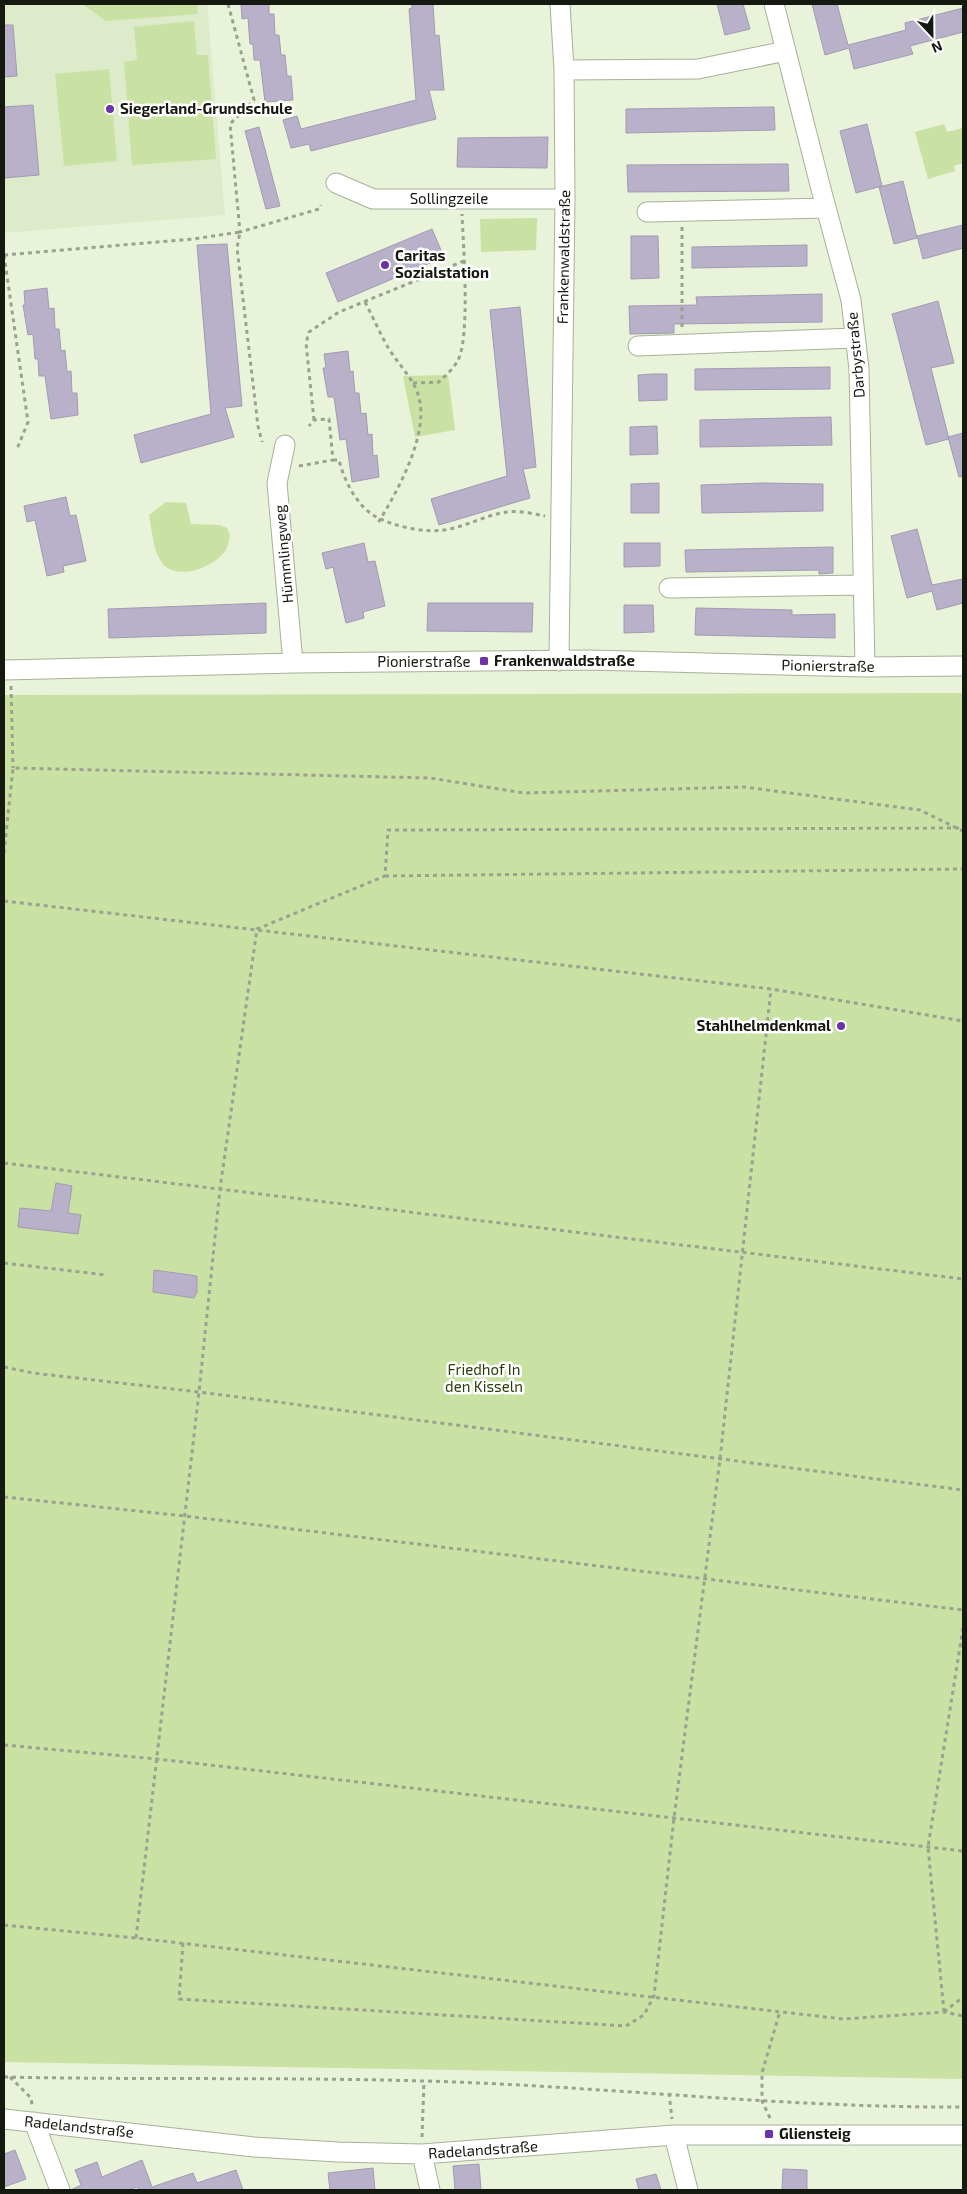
<svg xmlns="http://www.w3.org/2000/svg" width="967" height="2194" font-family="'Exo 2',sans-serif">
  <style>
    .built { fill: #ddebca }
    .green { fill: #c9e1a3 }
    .building { fill: #b9b1ca; stroke: #a29ab2 }
    .lines { fill: none; stroke-linecap: round; stroke-linejoin: round }
    .minor-casing { stroke: #a7b198; stroke-width: 21 }
    .path { stroke: #9aa28f; stroke-width: 3; stroke-dasharray: 4 4; stroke-linecap: butt }
    .minor { stroke: #fff; stroke-width: 19 }
    .poi-dot { fill: #6a33a9; stroke: #fff; stroke-width: 2 }
    .labels { text-anchor: middle; stroke-width: 5; stroke-linejoin: round; paint-order: stroke }
    .poi-label { font-size: 15px; font-weight: bold; fill: #161910; stroke: #fff; text-anchor: start }
    .street-label { font-size: 15px; fill: #161910; stroke: #fff }
    .park-label { font-size: 15px; fill: #2d3c0a; stroke: #fff }
  </style>
  <rect width="100%" height="100%" fill="#e8f3d9"/>
  <!-- built -->
  <path class="built" d="M4 4H207L225 215 4 233Z"/>
  <!-- green -->
  <path class="green" d="M82 4H197L198 14 106 21Z
    M194 21 197 55H208L216 159 132 165 124 62 137 60 134 27Z
    M109 69 117 161 64 166 55 74Z
    M944 124 947 132 963 128V163L954 166 955 171 928 179 915 132Z
    M537 218 536 250 481 252 480 219Z
    M448 375 455 430 415 437 403 376Z
    M166 502 186 503 191 524 219 525 227 528 230 535C229 539 228 546 226 550 215 567 177 582 162 563 153 551 152 530 149 515Z
    M963 693V2079L4 2062V695Z"/>
  <!-- building -->
  <path class="building" d="M241 4H269V14H274L275 35H279L281 55H285L287 76H291L293 100 265 102 260 60H254L253 44H250L248 18 242 19Z
    M412 4H433L435 36 439 35 444 90H429L436 119 311 151 309 144 291 148 283 120 297 116 301 129 416 100 409 9 412 8Z
    M717 4H743L750 29 725 35Z
    M812 4H837L848 45 906 30 905 23 963 8V32L910 46 913 54 854 69 849 48 825 55Z
    M4 25H13L17 76 4 77Z
    M33 105 39 175 4 178V107Z
    M774 107 775 130 626 133V109Z
    M867 124 882 186 856 193 840 131Z
    M259 127 280 206 266 209 245 131Z
    M548 137 547 168 457 167 458 138Z
    M788 164 789 191 628 192 627 165Z
    M903 181 917 238 894 244 879 187Z
    M963 225V248L923 259 917 236Z
    M432 229 444 257 338 302 326 273Z
    M631 236H658L659 278 631 279Z
    M227 244 242 406 225 408 234 437 141 463 134 435 211 414 197 245Z
    M807 245V266L692 268V247Z
    M47 288 49 309 54 308 55 329H59L61 351 65 350 67 372 71 371 72 393H77L78 415 51 419 45 376H39L38 359H35L33 334 28 335 23 305H25L24 291Z
    M822 294V322L674 324V333L630 334 629 306 697 305 696 297Z
    M938 301 954 363 931 368 949 439 926 445 892 314Z
    M520 307 536 467 523 469 530 498 439 525 431 499 507 476 490 310Z
    M348 351 350 372 353 371 355 393H359L361 414 366 413 368 435 372 434 373 456 377 455 379 477 352 482 346 439 340 440 334 397H328L323 368H326L324 354Z
    M830 367V389L695 390V369Z
    M652 374H667V400L639 401 638 375Z
    M831 417 832 445 700 447V420Z
    M657 426 658 454 630 455V427Z
    M963 433V476L959 477 948 437Z
    M659 483V513H631V484Z
    M762 483 823 484V511L702 513 701 485Z
    M66 497 70 516 76 515 86 561 63 566 64 572 47 576 35 520 27 522 24 506Z
    M917 529 932 585 963 579V603L937 610 932 591 907 598 891 536Z
    M364 543 368 562 375 561 385 606 363 612 364 618 346 623 333 567 326 569 322 553Z
    M624 543H660V566L624 567Z
    M833 547V573L819 574V570L686 572 685 550Z
    M266 603V633L109 638 108 609Z
    M428 603H533L532 632 427 631Z
    M624 605H653L654 632 624 633Z
    M696 608 792 610V615L835 614V638L695 635Z
    M56 1183 72 1186 68 1213 81 1215 78 1234 18 1227 20 1208 51 1211Z
    M154 1270 197 1276V1292L194 1298 153 1292Z
    M15 2150 26 2179 4 2187V2154Z
    M142 2160 152 2187 193 2173 197 2183 236 2170 243 2190H139L137 2187 128 2190H71L81 2185 75 2170 97 2162 102 2177Z
    M479 2164 481 2190H455L453 2166Z
    M373 2168 375 2190H330L328 2173Z
    M783 2169 807 2170V2190H782Z
    M656 2174 661 2190H639L636 2179Z"/>
  <g class="lines">
    <defs>
      <path id="minor" d="M774 4 821 189 851 300 859 369 865 667
        M564 70 698 69 786 51
        M336 183 373 199H565
        M647 212 826 208
        M638 346 855 338
        M285 445 277 483 293 663
        M669 588 863 585
        M559 661 565 199 564 70 560 4
        M4 670 293 663 590 660 865 667 963 666
        M4 2119 254 2147 338 2152 422 2154 674 2135H963
        M34 2122 60 2190
        M674 2135 688 2190
        M422 2154 430 2190"/>
    </defs>
    <!-- minor casing -->
    <use href="#minor" class="minor-casing"/>
    <!-- path -->
    <path class="path" d="M228 4 254 100 230 124 240 232 319 209 321 205
      M682 227V329
      M4 255 193 239 240 232 237 248 258 426 262 442
      M4 255 28 422 17 449
      M365 302C373 317 380 334 389 349 399 365 412 377 418 394 431 432 397 492 378 523
      M413 383 439 382C445 376 453 369 457 362 471 340 463 243 462 214
      M314 420 306 343 309 332 339 312 464 261
      M333 460H339C344 480 356 504 373 515 391 526 423 533 444 530 466 527 485 515 507 512 518 510 533 514 545 516
      M299 466 333 460 329 419 314 420 309 426
      M11 686 13 768
      M4 853 13 768 430 778 524 793 744 787 920 810 963 831
      M385 876 963 869
      M4 901 771 989 963 1021
      M4 1163 963 1279
      M4 1263 106 1275
      M4 1367 33 1373 199 1392 963 1490
      M4 1497 185 1516 963 1610
      M4 1745 157 1759 963 1851
      M4 1925 136 1938 843 2019 944 2012 963 2016
      M136 1938 199 1392 220 1189 257 929 385 876 388 830 963 828
      M183 1943 179 1999 626 2026 644 2015 654 1996 674 1818 720 1459 771 989
      M944 2012 928 1847 963 1628
      M944 2012 963 1997
      M4 2077C144 2080 284 2077 424 2081 604 2086 783 2108 963 2107
      M10 2077 31 2098 32 2105
      M669 2093 672 2119
      M770 2118 762 2101V2073L780 2011
      M422 2137 424 2081"/>
    <!-- minor -->
    <use href="#minor" class="minor"/>
  </g>
  <!-- markers -->
  <g class="poi-dot">
    <circle cx="110" cy="109" r="5"/>
    <circle cx="385" cy="265" r="5"/>
    <rect x="479" y="656" width="10" height="10" rx="2.5"/>
    <circle cx="841" cy="1026" r="5"/>
    <rect x="764" y="2129" width="10" height="10" rx="2.5"/>
  </g>
  <g class="labels">
    <!-- poi labels -->
    <g class="poi-label">
      <text x="120" y="114">Siegerland-Grundschule</text>
      <text x="395" y="261">Caritas<tspan x="395" dy="17">Sozialstation</tspan></text>
      <text x="494" y="666">Frankenwaldstraße</text>
      <text x="831" y="1031" text-anchor="end">Stahlhelmdenkmal</text>
      <text x="779" y="2139">Gliensteig</text>
    </g>
    <!-- street labels -->
    <g class="street-label">
      <text x="449" y="204">Sollingzeile</text>
      <text transform="translate(564 257) rotate(-89)" y="5">Frankenwaldstraße</text>
      <text transform="translate(856 355) rotate(-95)" y="5">Darbystraße</text>
      <text transform="translate(284 554) rotate(-95)" y="5">Hümmlingweg</text>
      <text x="424" y="667">Pionierstraße</text>
      <text transform="translate(828 666) rotate(1)" y="5">Pionierstraße</text>
      <text transform="translate(79 2127) rotate(6)" y="5">Radelandstraße</text>
      <text transform="translate(483 2150) rotate(-4)" y="5">Radelandstraße</text>
    </g>
    <!-- park labels -->
    <g class="park-label">
      <text x="484" y="1375">Friedhof In<tspan x="484" dy="17">den Kisseln</tspan></text>
    </g>
  </g>
  <!-- border -->
  <rect width="967" height="2194" fill="none" stroke="#161910" stroke-width="10"/>
  <!-- north arrow -->
  <g transform="translate(932 35) rotate(158)" stroke="#ffffff" stroke-width="4" paint-order="stroke">
  <path d="M0-4L9 19L0 12L-9 19Z" fill="#161910"/>
  <text y="-8" font-size="14" font-weight="bold" text-anchor="middle" fill="#161910">N</text>
  </g>
</svg>
